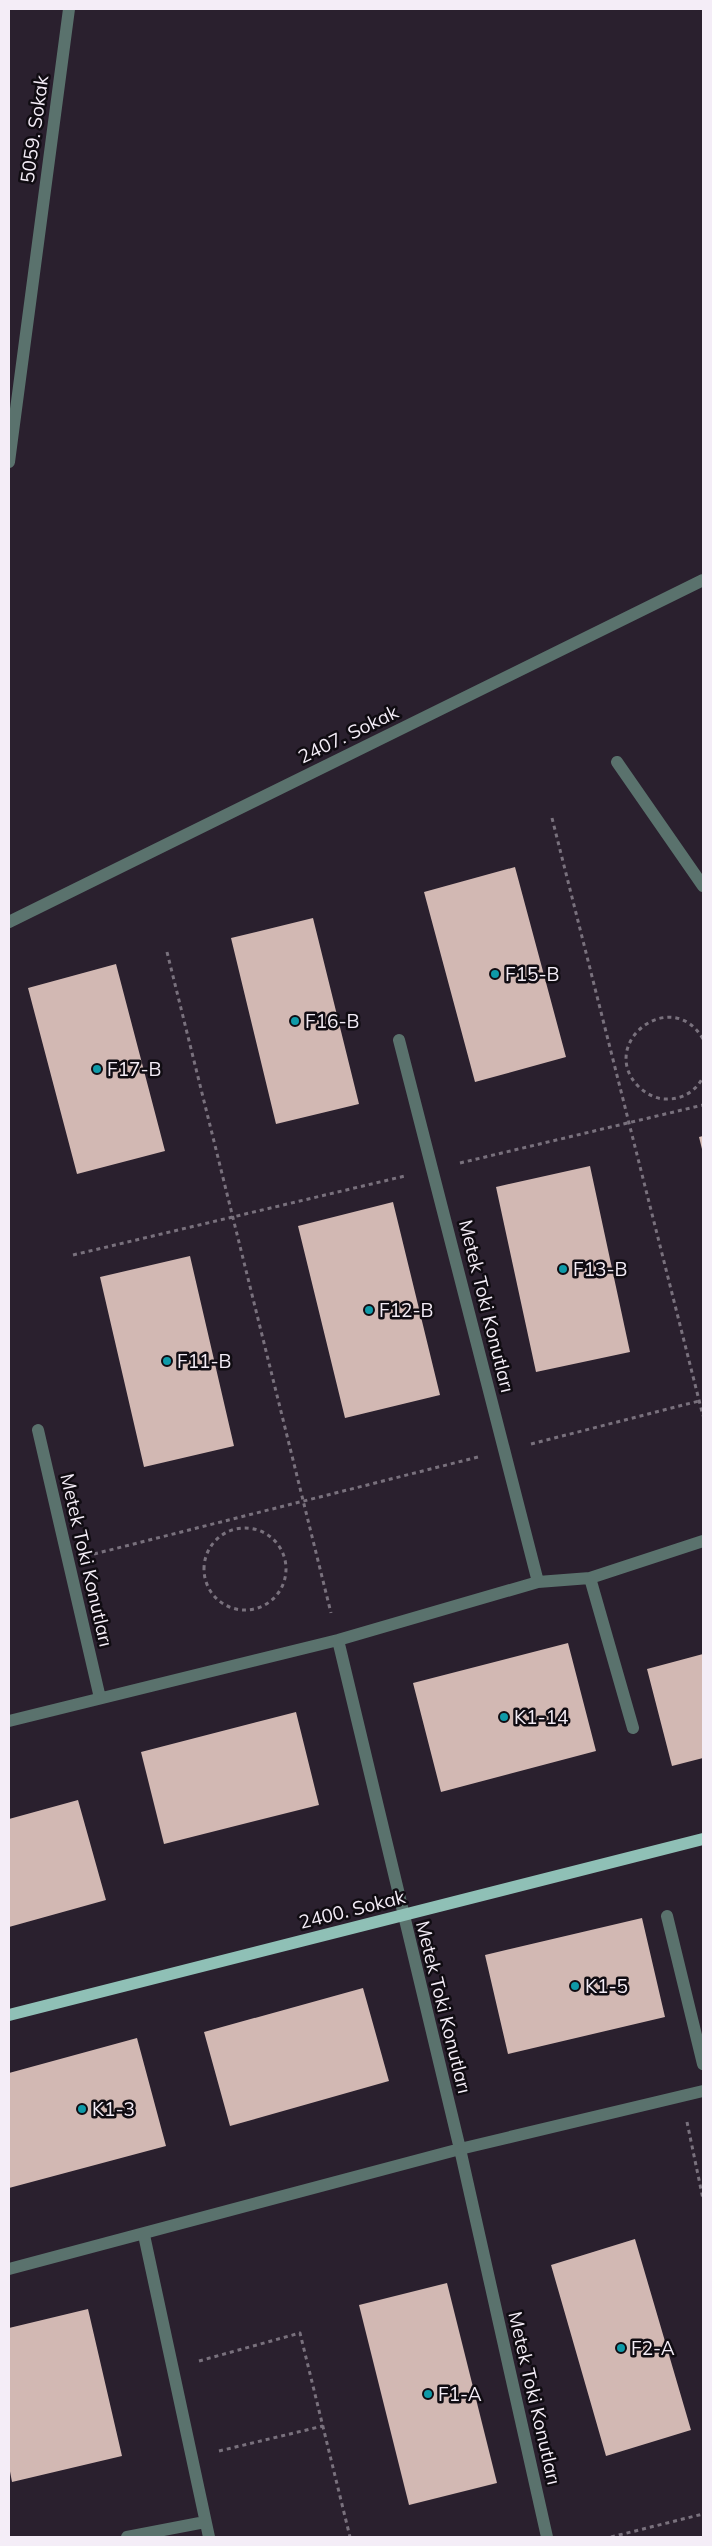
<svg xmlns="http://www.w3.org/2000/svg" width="712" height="2546" font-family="Mulish,sans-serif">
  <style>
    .building { fill: #d2b8b3 }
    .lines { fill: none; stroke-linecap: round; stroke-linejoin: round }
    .path { stroke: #79717d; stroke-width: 3; stroke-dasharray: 4 4; stroke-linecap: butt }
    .minor { stroke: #5a726d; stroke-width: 12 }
    .major { stroke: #8fc0b6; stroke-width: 12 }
    .culture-dot { fill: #0f9aa8; stroke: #100c12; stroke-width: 2 }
    .labels { text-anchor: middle; stroke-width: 5; stroke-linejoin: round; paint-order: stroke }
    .street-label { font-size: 19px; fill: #f4edf7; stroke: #100c12 }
    .poi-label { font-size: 19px; fill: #f4edf7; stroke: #100c12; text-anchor: start }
  </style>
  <rect width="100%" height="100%" fill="#2a202e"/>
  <!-- building -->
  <path class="building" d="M515 867 566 1057 475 1082 424 892Z
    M313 918 359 1104 276 1124 231 938Z
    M116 964 165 1151 77 1174 28 988Z
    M703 1136V1153L699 1137Z
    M590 1166 630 1352 536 1372 496 1187Z
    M393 1202 440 1395 345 1418 298 1226Z
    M190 1256 234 1446 144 1467 100 1277Z
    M568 1643 596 1751 441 1792 413 1683Z
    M703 1654V1758L672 1766 647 1669Z
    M296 1712 319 1805 164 1844 141 1752Z
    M78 1800 106 1900 9 1927V1819Z
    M642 1918 665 2017 508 2054 485 1955Z
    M363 1988 389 2081 230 2126 204 2032Z
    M137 2038 166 2146 9 2188V2073Z
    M635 2239 691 2430 606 2456 551 2265Z
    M447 2283 497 2483 409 2505 359 2305Z
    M88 2309 122 2456 12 2482 9 2466V2328Z"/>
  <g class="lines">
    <!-- path -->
    <path class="path" d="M552 818 703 1416
      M167 952 331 1613
      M703 1039C672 985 597 1043 638 1086 646 1094 657 1100 669 1099 683 1099 697 1090 703 1077
      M460 1163 703 1105
      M73 1255 405 1176
      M531 1444 699 1401
      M204 1569a41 41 0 1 1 82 0a41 41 0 1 1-82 0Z
      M94 1554 478 1457
      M687 2122 703 2199
      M199 2361 300 2333 350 2537
      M219 2451 323 2426
      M611 2537 703 2514"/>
    <!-- minor -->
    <path class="minor" d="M9 462 69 9
      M617 762 703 886
      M9 922 703 580
      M399 1040 538 1582
      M38 1430 100 1698
      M590 1578 633 1728
      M338 1640 460 2149 547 2537
      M9 1721 338 1640 538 1582 590 1578 703 1541
      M667 1916 703 2064
      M144 2235 209 2537
      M9 2269 460 2149 703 2091
      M127 2537 205 2522"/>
    <!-- major -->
    <path class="major" d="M9 2015 703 1839"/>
  </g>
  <!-- markers -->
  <g class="culture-dot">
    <circle cx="495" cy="974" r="5"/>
    <circle cx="295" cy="1021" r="5"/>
    <circle cx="97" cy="1069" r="5"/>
    <circle cx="563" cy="1269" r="5"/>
    <circle cx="369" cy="1310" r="5"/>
    <circle cx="167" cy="1361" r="5"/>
    <circle cx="504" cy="1717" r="5"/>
    <circle cx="575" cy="1986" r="5"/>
    <circle cx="82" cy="2109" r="5"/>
    <circle cx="621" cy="2348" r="5"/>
    <circle cx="428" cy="2394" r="5"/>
  </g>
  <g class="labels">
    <!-- street labels -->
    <g class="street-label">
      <text transform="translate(34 129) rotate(-82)" y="7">5059. Sokak</text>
      <text transform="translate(348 734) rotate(-26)" y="7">2407. Sokak</text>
      <text transform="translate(487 1306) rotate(76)" y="7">Metek Toki Konutları</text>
      <text transform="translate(87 1560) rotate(77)" y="7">Metek Toki Konutları</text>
      <text transform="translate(352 1909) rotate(-14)" y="7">2400. Sokak</text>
      <text transform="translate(444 2007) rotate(76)" y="7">Metek Toki Konutları</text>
      <text transform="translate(535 2398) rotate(77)" y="7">Metek Toki Konutları</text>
    </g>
    <!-- poi labels -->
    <g class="poi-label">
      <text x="505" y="981">F15-B</text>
      <text x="305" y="1028">F16-B</text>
      <text x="107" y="1076">F17-B</text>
      <text x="573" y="1276">F13-B</text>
      <text x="379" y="1317">F12-B</text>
      <text x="177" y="1368">F11-B</text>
      <text x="514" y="1724">K1-14</text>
      <text x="585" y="1993">K1-5</text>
      <text x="92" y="2116">K1-3</text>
      <text x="631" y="2355">F2-A</text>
      <text x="438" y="2401">F1-A</text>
    </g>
  </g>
  <!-- border -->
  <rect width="712" height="2546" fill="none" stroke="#f4edf7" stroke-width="20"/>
</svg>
